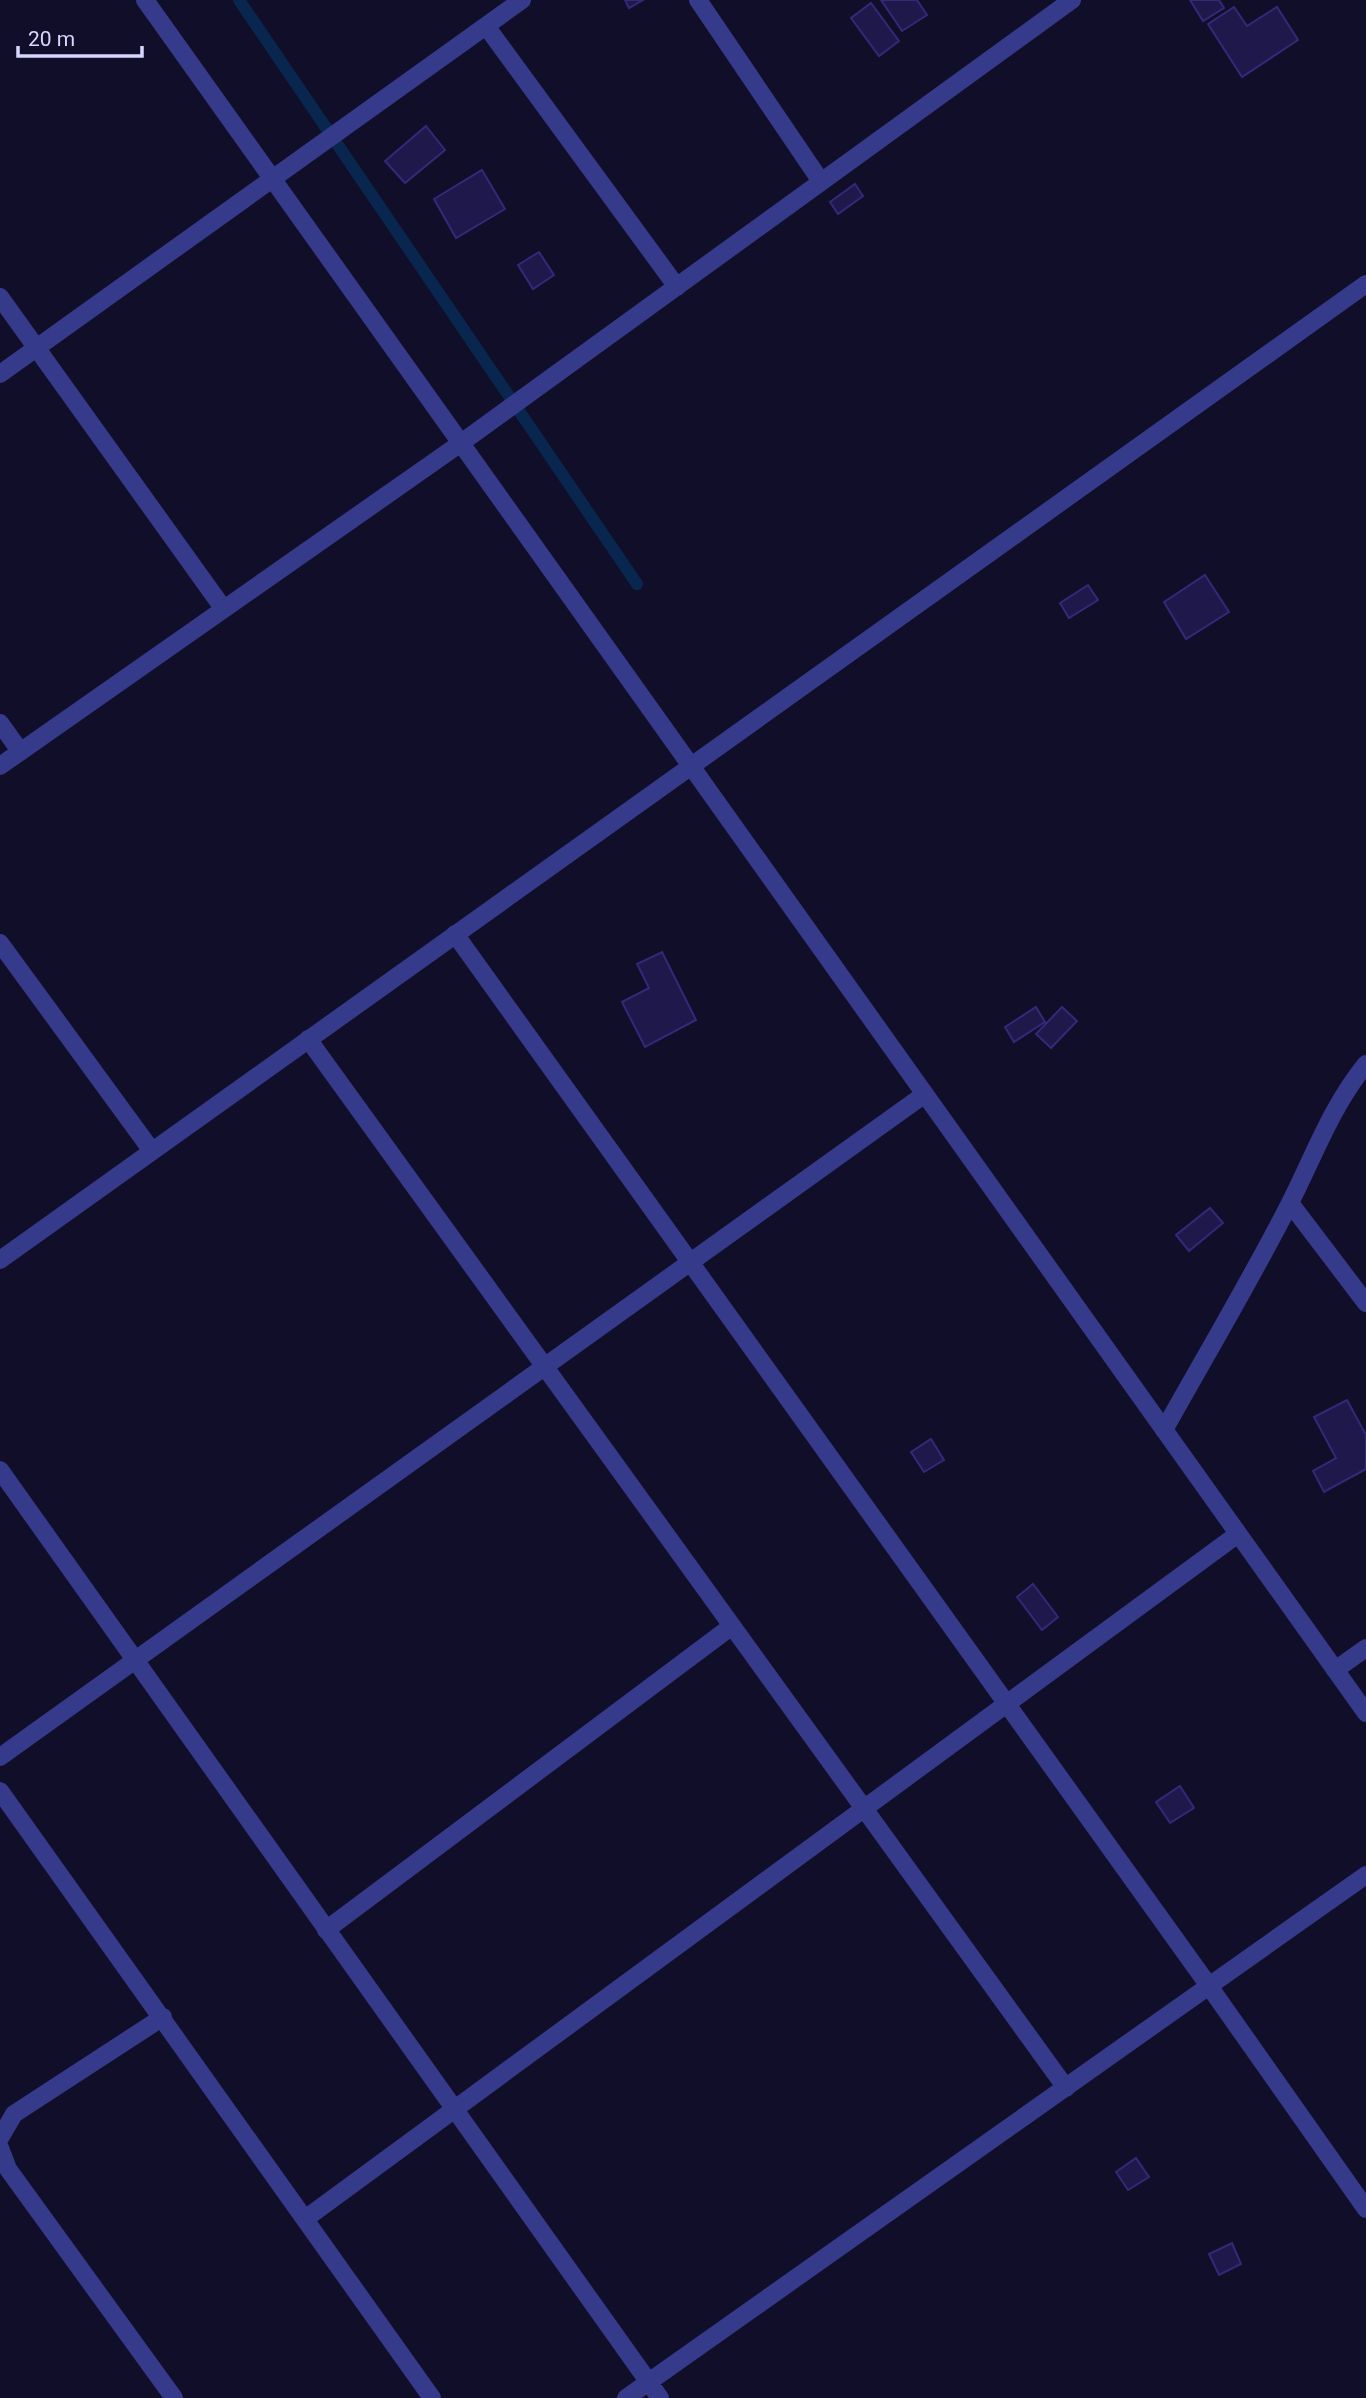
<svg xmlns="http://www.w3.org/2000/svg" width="1366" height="2398" font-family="Roboto,sans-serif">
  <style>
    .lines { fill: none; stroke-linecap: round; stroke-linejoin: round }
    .stream { stroke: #09274e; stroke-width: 12 }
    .building { fill: #1f194b; stroke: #332979; stroke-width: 2 }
    .minor { stroke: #363a8b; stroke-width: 18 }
  </style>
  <rect width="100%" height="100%" fill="#110e29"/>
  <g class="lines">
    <!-- stream -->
    <path class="stream" d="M239 0 637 584"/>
  </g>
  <!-- building -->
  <path class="building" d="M625 0H643L629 8Z
    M881 0H917L927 15 902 31Z
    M1190 0H1219L1224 8 1203 21Z
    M871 3 899 41 879 56 851 18Z
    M1234 7 1247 26 1277 7 1298 40 1242 77 1208 24Z
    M426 126 445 150 405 183 385 161Z
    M482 170 505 209 456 238 434 199Z
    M855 184 863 196 838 214 830 202Z
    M539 252 554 275 533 289 518 265Z
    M1205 575 1229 612 1186 639 1164 602Z
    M1088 585 1098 600 1069 618 1060 603Z
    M662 952 696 1020 645 1047 622 1002 649 988 637 964Z
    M1036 1007 1045 1022 1014 1042 1005 1027Z
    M1062 1007 1077 1021 1051 1048 1036 1034Z
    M1210 1208 1223 1223 1189 1251 1176 1235Z
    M1347 1400 1366 1435V1469L1324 1492 1313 1471 1336 1458 1314 1417Z
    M931 1439 944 1460 924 1472 911 1452Z
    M1033 1584 1058 1617 1042 1630 1017 1597Z
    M1180 1786 1194 1808 1170 1823 1156 1802Z
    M1136 2158 1149 2177 1128 2190 1116 2172Z
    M1232 2243 1241 2264 1219 2275 1209 2254Z"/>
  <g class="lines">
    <!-- minor -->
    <path class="minor" d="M145 0 1366 1713
      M698 0 820 180
      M486 26 677 287
      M0 297 223 608
      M0 374 522 0
      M0 723 20 751
      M0 766 461 443 1072 0
      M455 934 1209 1986 1366 2209
      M0 943 152 1151
      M308 1039 1066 2088
      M1290 1203 1366 1303
      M0 1260 1366 284
      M1164 1430C1206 1355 1250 1281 1289 1205 1314 1156 1331 1107 1366 1064
      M0 1470 660 2398
      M1335 1670 1366 1648
      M0 1757 925 1094
      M0 1791 432 2398
      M326 1930 732 1626
      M0 2138 14 2114 163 2017
      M0 2148 8 2169 174 2398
      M305 2219 1238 1534
      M626 2398 1366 1875"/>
  </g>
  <!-- scale -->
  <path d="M18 46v10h124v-10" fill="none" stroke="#d8d6ff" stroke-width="3.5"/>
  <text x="28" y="46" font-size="21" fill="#d8d6ff" stroke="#110e29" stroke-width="5" paint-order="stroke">20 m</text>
</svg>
